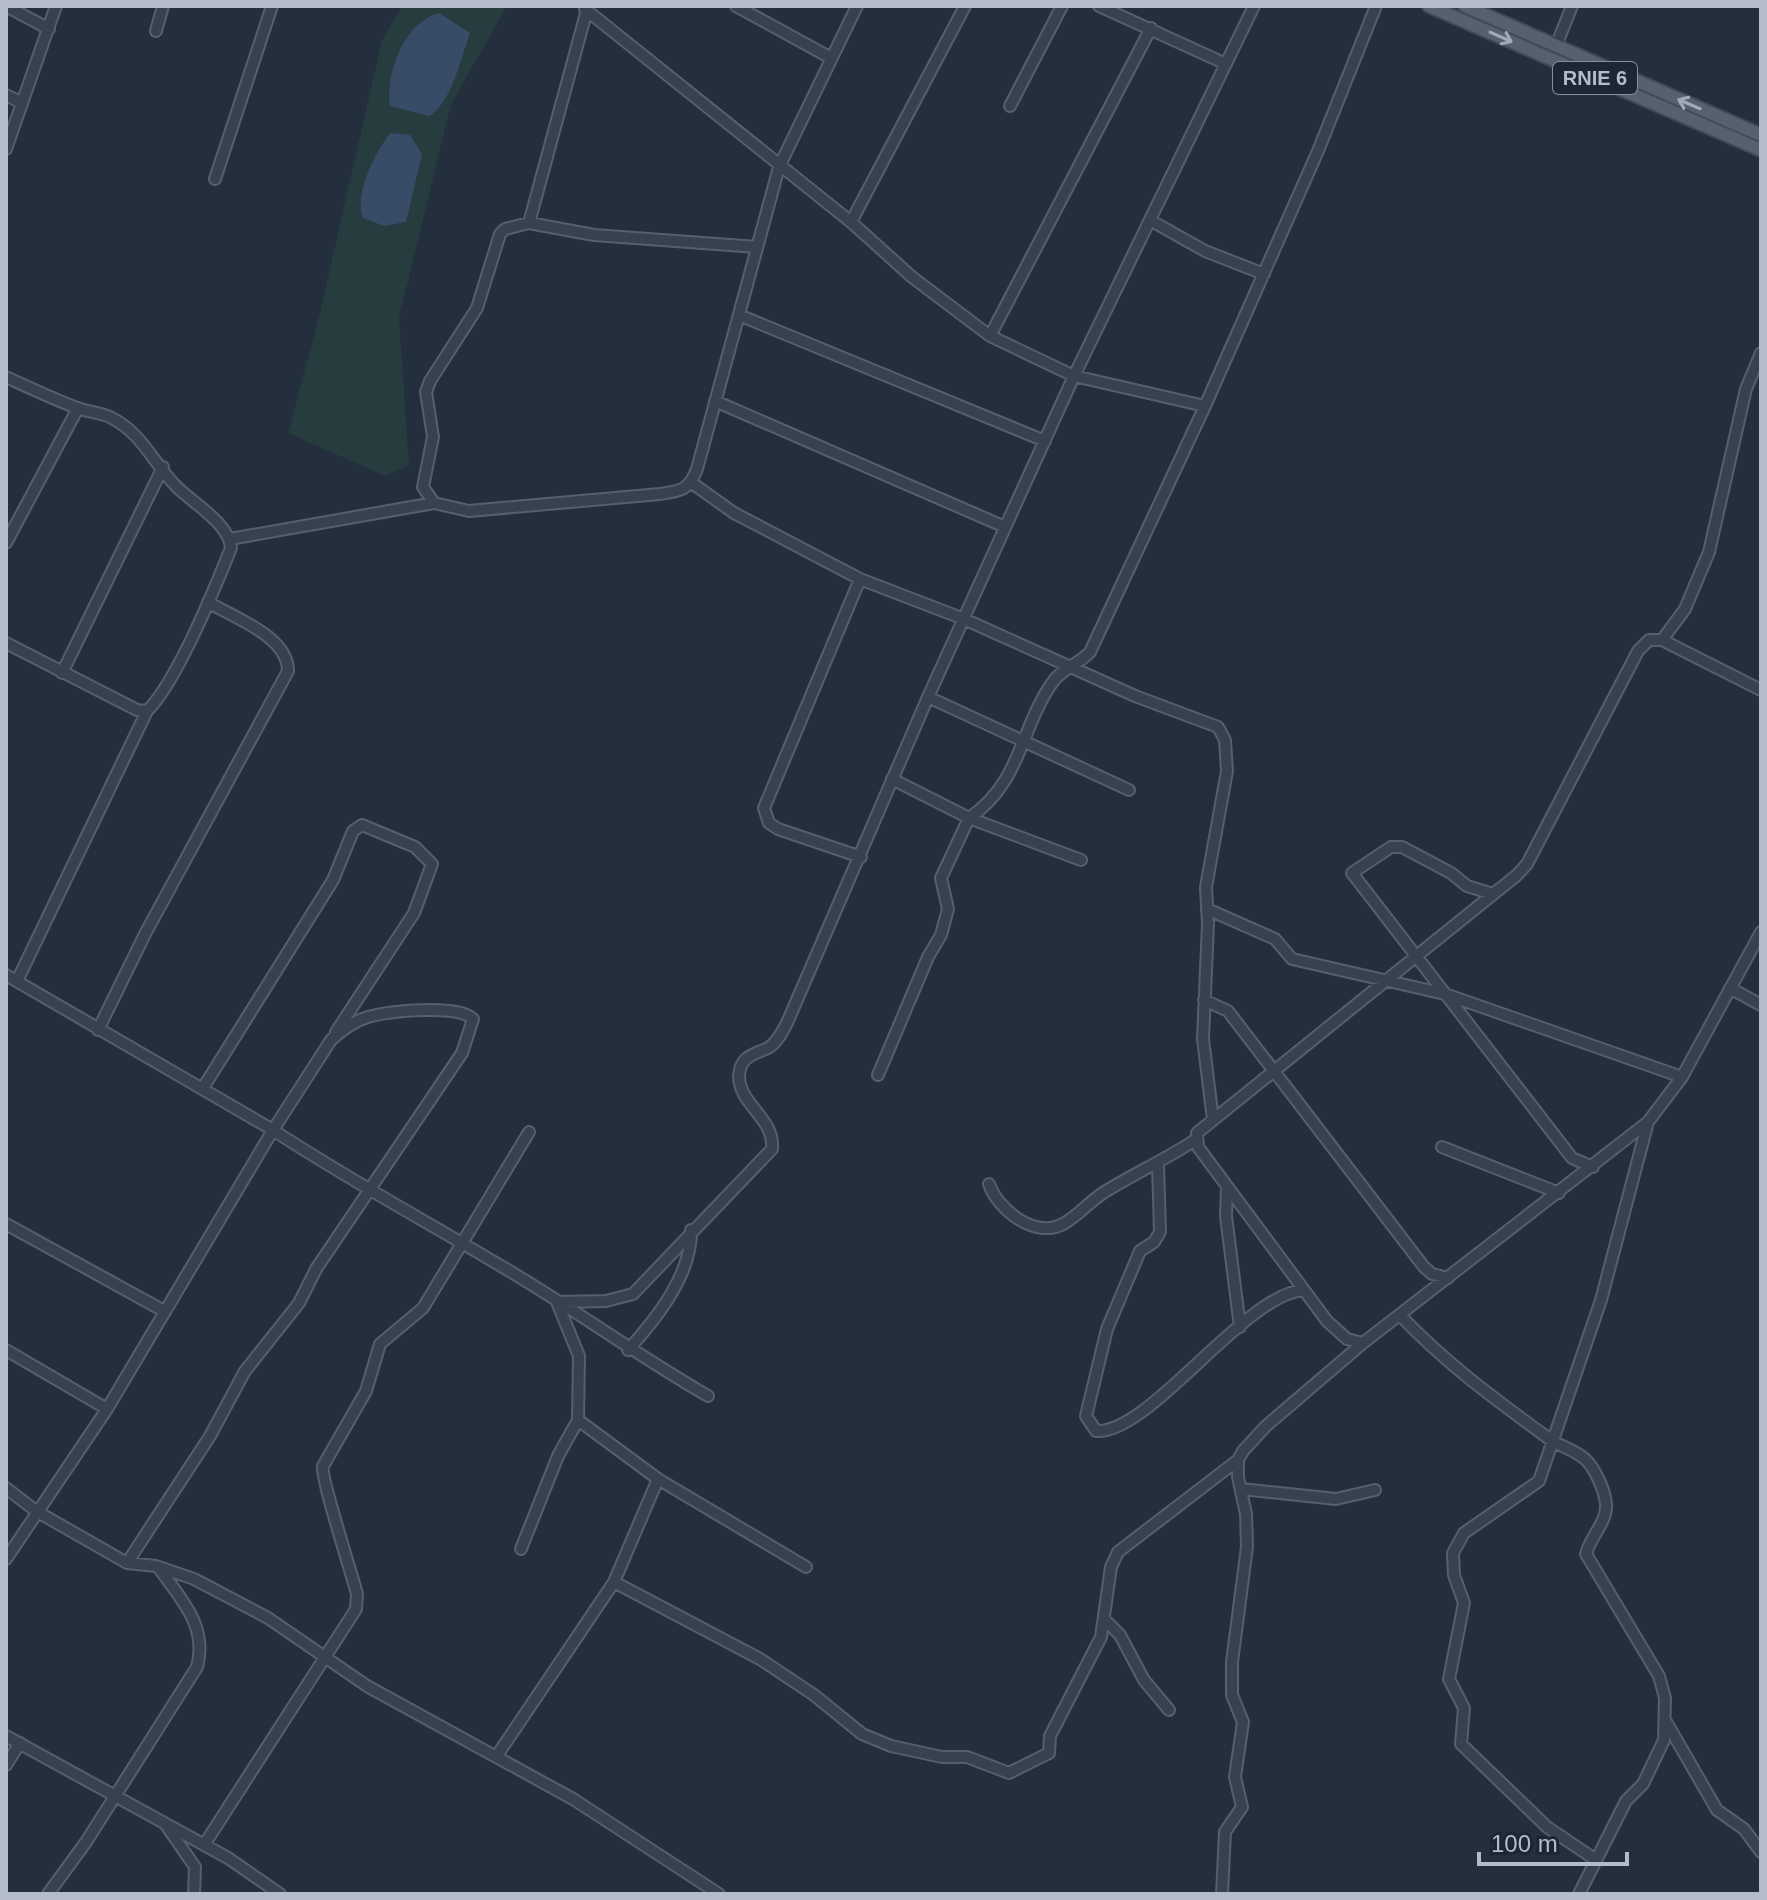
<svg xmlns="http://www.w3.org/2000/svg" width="1767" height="1900" font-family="Helvetica,sans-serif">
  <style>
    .green { fill: #263c3f }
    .water { fill: #394c67 }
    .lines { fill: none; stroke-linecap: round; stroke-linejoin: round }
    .minor-casing { stroke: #565f6c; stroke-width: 14 }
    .major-casing { stroke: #414a57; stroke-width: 16 }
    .minor { stroke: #38414e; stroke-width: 10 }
    .major { stroke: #56606e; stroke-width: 12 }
    .oneway { stroke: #a1aab7 }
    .labels { text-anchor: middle; stroke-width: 8; stroke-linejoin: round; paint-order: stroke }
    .shield { fill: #1d2633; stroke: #878f9c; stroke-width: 2 }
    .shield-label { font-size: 20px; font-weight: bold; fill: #b4bcc9 }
  </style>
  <rect width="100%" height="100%" fill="#242f3e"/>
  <!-- green -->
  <path class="green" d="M402 6H507L451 104 399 318 409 465 385 476 288 433 319 317 382 40Z"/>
  <!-- water -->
  <path class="water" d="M439 13 470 33C461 57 452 103 429 116L390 106C385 74 404 22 439 13Z
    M390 133 410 135 422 154 406 222 384 226 363 218C354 192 375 154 390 133Z"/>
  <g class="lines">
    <defs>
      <path id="minor" d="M6 6 49 29
        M736 6 831 58
        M1099 6 1226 64
        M585 9 851 222 912 277 990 336 1074 376 1205 406
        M156 31 163 6
        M1556 46 1572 6
        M6 95 22 103
        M1010 106 1062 6
        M6 149 56 6
        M215 179 272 6
        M1150 220 1205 251 1264 274
        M851 222 965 6
        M529 223 588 6
        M757 247 594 235 529 223 505 229 500 234 477 308 430 381 426 392 433 437 423 487 434 503 469 511 660 494C681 491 689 490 697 469L779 167 857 6
        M739 315 1045 441
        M990 336 1151 28
        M6 377C30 388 55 400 80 409 90 412 101 413 110 417 142 433 152 461 174 484 190 502 229 522 231 548 215 588 177 682 147 711L137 710 6 643
        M715 401 1005 527
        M692 483 734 513 860 579 964 619 1135 696 1218 727 1225 740 1227 771 1206 887 1208 924 1203 1039 1213 1120
        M230 539 434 503
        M6 543 78 408
        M860 579 764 808 769 823 778 829 861 857
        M1662 640 1685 609 1709 552 1746 389 1761 353
        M62 673 163 467
        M928 697 1129 790
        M892 779 969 818C1021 783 1020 729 1052 683 1062 668 1078 665 1090 652L1205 406 1318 151 1376 6
        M1493 894 1467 886 1451 873 1402 847H1391L1352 873 1572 1158 1593 1167
        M1207 909 1275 939 1292 959 1445 994 1682 1077
        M6 975 273 1130 107 1409 6 1559
        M17 981 147 711
        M1730 988 1761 1005
        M1204 1000 1228 1011 1424 1267 1432 1274 1448 1278
        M98 1030 145 934 288 671C288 636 234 618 208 602
        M878 1075 928 957 941 935 948 909 941 878 969 818 1081 860
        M203 1088 333 880 353 831 362 825 415 847 432 864 414 913 336 1032
        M1442 1147 1559 1193
        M1158 1164 1160 1232 1154 1242 1140 1251 1107 1329 1086 1416 1096 1431C1149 1435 1244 1294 1304 1290
        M989 1184C998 1210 1035 1239 1063 1224 1078 1216 1089 1202 1103 1193 1133 1174 1165 1160 1195 1140
        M1227 1186 1226 1216 1240 1327
        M6 1224 164 1311
        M1400 1315C1444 1362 1496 1400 1548 1438 1559 1446 1575 1450 1585 1459 1595 1468 1605 1491 1606 1504 1608 1521 1590 1537 1586 1554L1659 1676 1665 1698 1664 1740 1643 1784 1626 1801 1579 1894
        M1363 1343 1347 1339 1327 1321 1198 1147 1197 1133 1517 875 1527 864 1638 651 1649 640H1662L1761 690
        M6 1350 107 1409
        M628 1350C657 1318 692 1274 691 1230
        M6 1488 36 1511 127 1563 156 1566 194 1579 268 1618 367 1686 573 1799 719 1894
        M1241 1489 1336 1499 1375 1490
        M521 1549 558 1456 578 1420
        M127 1563 210 1436 245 1371 299 1303 316 1269 462 1053 473 1019C458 1004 389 1011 368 1017 354 1021 342 1030 331 1040L273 1130C352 1182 435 1226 516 1275 581 1314 642 1358 708 1396
        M806 1567 658 1479 578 1420 579 1356 557 1302 606 1301 633 1294 772 1149C775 1118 739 1105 739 1076 740 1056 753 1055 768 1048 777 1043 782 1032 787 1023L928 697 1074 376 1254 6
        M614 1582 760 1659 814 1695 862 1734 891 1746 942 1757H967L1009 1773 1049 1753 1050 1736 1101 1637 1111 1567 1118 1552 1238 1460
        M1105 1620 1120 1635 1144 1680 1169 1710
        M1665 1720 1717 1810 1744 1829 1761 1852
        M6 1736 228 1858 280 1894
        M496 1757 614 1582 658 1479
        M6 1765 20 1743
        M166 1825 195 1867 194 1894
        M204 1845 356 1609 357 1594C352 1575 320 1475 323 1466L366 1391 380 1344 423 1308 529 1132
        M1596 1860 1547 1827 1461 1744 1464 1708 1449 1679 1464 1603 1454 1575 1453 1553 1464 1533 1539 1481 1601 1300 1648 1122
        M48 1894 86 1842 197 1667C208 1626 181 1599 158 1567
        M1222 1894 1225 1832 1242 1807 1235 1777 1243 1722 1232 1695V1662L1247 1547 1246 1514 1238 1477V1460L1243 1451 1266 1426 1363 1343 1648 1122 1682 1077 1761 932"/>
      <path id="major" d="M1429 6 1761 150
        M1465 6 1761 135"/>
    </defs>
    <!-- minor casing -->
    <use href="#minor" class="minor-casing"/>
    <!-- major casing -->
    <use href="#major" class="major-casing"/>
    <!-- minor -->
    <use href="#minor" class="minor"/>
    <!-- major -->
    <use href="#major" class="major"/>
  </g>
  <!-- one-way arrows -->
  <defs><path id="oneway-shaft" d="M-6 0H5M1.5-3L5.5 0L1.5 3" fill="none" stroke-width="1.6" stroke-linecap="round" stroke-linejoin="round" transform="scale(2)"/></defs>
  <g class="oneway">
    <use href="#oneway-shaft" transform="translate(1501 37) rotate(24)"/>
    <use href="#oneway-shaft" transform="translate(1689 104) rotate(-157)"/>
  </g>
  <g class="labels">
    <!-- shield labels -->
    <rect class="shield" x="1553" y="62" width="84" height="32" rx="6"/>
    <g class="shield-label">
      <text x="1595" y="85">RNIE 6</text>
    </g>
  </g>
  <!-- border -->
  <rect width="1767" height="1900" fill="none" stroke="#b4bcc9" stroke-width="16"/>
  <!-- scale -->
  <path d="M1479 1852v12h148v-12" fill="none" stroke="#b4bcc9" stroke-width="4"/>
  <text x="1491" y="1852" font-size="24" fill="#b4bcc9" stroke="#1d2633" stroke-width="6" paint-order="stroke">100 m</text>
</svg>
